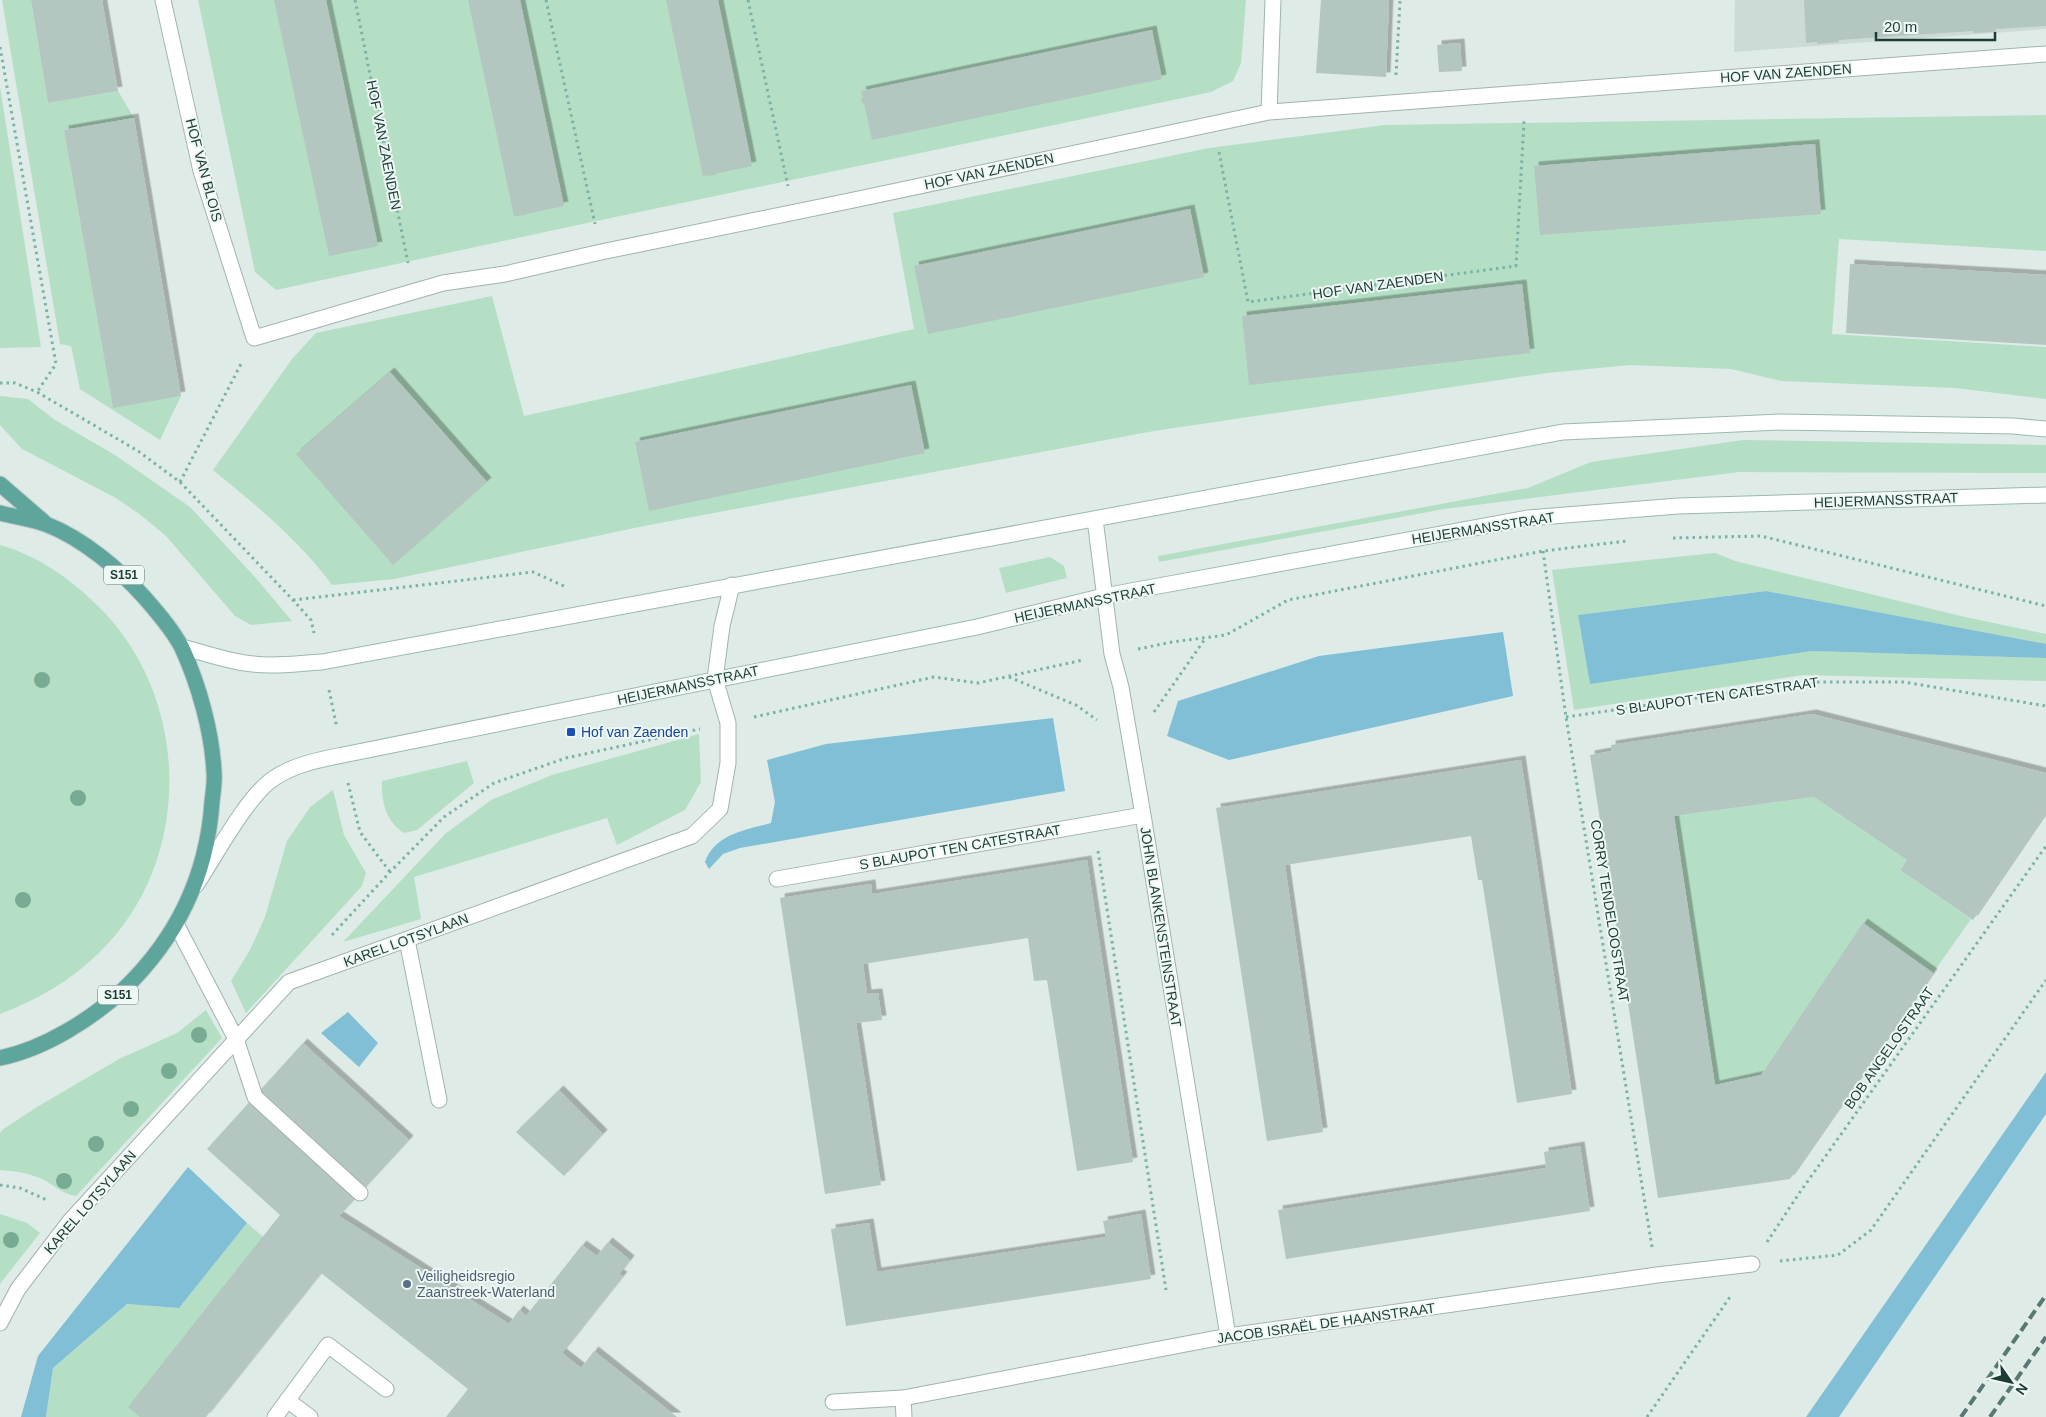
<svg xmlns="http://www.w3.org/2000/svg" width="2046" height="1417" font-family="Arial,sans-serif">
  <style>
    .built { fill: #ccdbd6 }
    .green { fill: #b4dfc5 }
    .water { fill: #80bfd6 }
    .building { fill: #b3c6c0; filter: url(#shadow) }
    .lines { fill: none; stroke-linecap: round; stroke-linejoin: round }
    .service-casing { stroke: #a1b3af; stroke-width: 17 }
    .minor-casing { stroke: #a1b3af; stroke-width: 17 }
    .secondary-casing { stroke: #9cb8b1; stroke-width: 17 }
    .primary-casing { stroke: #c0c8c7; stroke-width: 17 }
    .path { stroke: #7bb2a7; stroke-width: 3; stroke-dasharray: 2.5 4; stroke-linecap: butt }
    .service { stroke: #fff; stroke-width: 15 }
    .minor { stroke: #fff; stroke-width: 15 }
    .secondary { stroke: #fff; stroke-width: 15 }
    .primary { stroke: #5ea59b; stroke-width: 15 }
    .rail { stroke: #587873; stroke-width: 4; stroke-dasharray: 10 5; stroke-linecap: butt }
    .tree { fill: #78ab93 }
    .transit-dot { fill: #1a4fb4; stroke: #eef8f4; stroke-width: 2 }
    .service-dot { fill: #5c6f8a; stroke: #eef8f4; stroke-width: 2 }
    .labels { text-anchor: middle; stroke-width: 4; stroke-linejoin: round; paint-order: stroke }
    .shield { fill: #eef8f4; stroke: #5c7470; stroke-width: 1 }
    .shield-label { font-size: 12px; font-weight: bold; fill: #1e3c37 }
    .street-label { font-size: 14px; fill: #1e3c37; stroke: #eef8f4 }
    .transit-label { font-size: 14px; fill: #164399; stroke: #eef8f4; text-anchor: start }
    .service-label { font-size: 14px; fill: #4e5e75; stroke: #eef8f4; text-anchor: start }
  </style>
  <defs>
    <filter id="shadow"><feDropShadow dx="4.5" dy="-4.5" stdDeviation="0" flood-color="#0004"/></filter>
  </defs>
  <rect width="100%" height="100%" fill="#deebe7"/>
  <!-- built -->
  <path class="built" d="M1735 0H2046V29L1734 52Z"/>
  <!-- green -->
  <path class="green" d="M2 0H31L48 103 118 91 134 118 64 130 113 407 181 396 160 440 80 389 71 346 60 344Z
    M198 0H1246L1241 63 1233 81 1211 92 601 220 276 290 255 272Z
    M0 87 41 347 0 348Z
    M2046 115V251L1839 239 1832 334 2046 347V399L1955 388 1781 381 1731 369 1630 365 1547 373 1154 431 644 526 394 579 332 585C299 540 256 505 213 470L292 359 316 333 492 296 524 416 914 329 893 213 1209 148 1385 125Z
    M0 396 28 399 55 420 115 455 190 507 254 576 292 621 251 625 235 616 166 536 142 516 116 498 22 449 0 425Z
    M1743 440 2046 445V473L1739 472 1444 509 1159 562 1158 556 1528 488 1591 462Z
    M0 545C40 556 75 582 104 612 192 705 192 863 99 953 70 981 37 1000 0 1014Z
    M1715 553 1735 561 1965 617 2046 634V644L1765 591 1578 615 1590 683 1812 651 2046 658V681L1803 675 1574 710 1552 570Z
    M1050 557 1064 566 1067 578 1006 593 999 568Z
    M699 734 701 782 685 810 617 845 607 818 414 877 421 919 343 942 445 834 491 800 552 775Z
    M467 761 474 783 417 830 404 833C386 821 381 802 382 781Z
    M333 790 344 835 366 873 362 886 246 1013 231 981 250 950 265 917 287 841 310 807Z
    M1814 797 1907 860 1900 870 1971 919 1933 973 1863 924 1761 1075 1715 1085 1674 816Z
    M206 1010 222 1038 76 1196C63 1194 55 1186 44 1180 30 1173 15 1171 0 1170V1133L2 1130 37 1107 119 1059 177 1033Z
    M0 1214 27 1223 40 1233 0 1284Z
    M247 1223 294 1263 320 1269 202 1417H46L53 1368 127 1304 179 1308Z"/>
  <!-- water -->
  <path class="water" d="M1766 591 2046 644V658L1812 651 1590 684 1578 615Z
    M1503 632 1513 696 1229 760 1167 736 1178 701 1319 656Z
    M1053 718 1065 791 740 848 723 854 709 869 705 862C715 834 746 830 771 823L775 802 767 760 826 744Z
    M348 1012 378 1043 359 1067 321 1033Z
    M2046 1072V1114L1839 1417H1806Z
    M188 1167 247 1223 179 1308 127 1304 53 1368 46 1417H21L38 1356Z"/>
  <!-- building -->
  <path class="building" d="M31 0H102L118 91 48 103Z
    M274 0H326L378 246 329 256Z
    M468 0H520L564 206 526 214 527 215 514 216Z
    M666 0H718L752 166 715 174 716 175 703 176Z
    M1321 0H1389L1386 77 1316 73Z
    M1804 0H2046V26L1996 29V32L1973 33V31L1839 40V42L1817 44V42L1806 43Z
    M1152 30 1162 79 872 140 864 103H862L861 98H863L861 91Z
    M1460 43 1462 71 1439 72 1437 45Z
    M134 118 181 396 113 408 64 130Z
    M1815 144 1821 214 1540 235 1534 166Z
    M1190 209 1204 277 928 334 914 266Z
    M1850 264 2046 275V345L1846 333Z
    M1522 284 1530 353 1249 385 1242 316Z
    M390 372 487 482 393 565 296 454Z
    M911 385 925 453 649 511 635 442Z
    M1812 714 2046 773V813L1973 920 1900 870 1907 860 1814 797 1674 816 1715 1085 1761 1075 1863 923 1933 973 1790 1179 1658 1198 1590 755 1612 751 1611 745Z
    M1521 760 1572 1094 1517 1103 1482 880H1478L1471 836 1285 865 1323 1132 1267 1141 1216 808Z
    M1087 860 1133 1162 1077 1171 1047 980 1034 981 1028 938 863 964 867 994 878 993 882 1020 856 1023 881 1185 825 1194 780 898 871 884 872 894Z
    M303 1043 409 1140 339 1216 509 1324 519 1310 526 1316 582 1245 597 1256 608 1242 630 1260 619 1274 623 1276 562 1353 581 1368 594 1351 677 1417H446L468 1389 321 1273 206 1417H140L128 1407 280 1215 207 1149Z
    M559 1090 603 1134 564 1176 516 1132Z
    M1580 1146 1590 1211 1286 1259 1278 1210 1546 1168 1544 1152Z
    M1141 1214 1151 1279 846 1326 831 1229 869 1223 877 1272 1106 1237 1103 1221Z"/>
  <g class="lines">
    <defs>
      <path id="service" d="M715 679 722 626 732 585
        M176 924 236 1039 255 1097 360 1193
        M407 940 439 1100
        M287 1400 310 1417
        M275 1417 328 1345 386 1389"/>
      <path id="minor" d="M163 0 201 171 254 338 443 283 505 274 601 252 849 201 1269 112 2046 54
        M1269 112 1273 0
        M1095 519 1112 654 1121 687 1143 815 1228 1336
        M777 879 1143 815
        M0 1323 18 1289 70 1221 289 982 692 836 720 809 728 763V723L715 679
        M903 1398 904 1417
        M833 1402 903 1398 1228 1336 1657 1275 1752 1264"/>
      <path id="secondary" d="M182 647C205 653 229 662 253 664 276 667 299 663 322 662L1563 432 1781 422 2013 426 2046 429
        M196 885C216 855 244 802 270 781 291 765 318 760 343 755L977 627 1104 596 1528 518 1678 506 2046 495"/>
      <path id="primary" d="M0 484 44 522
        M0 513C15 517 33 519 48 525 83 539 119 569 144 597 157 612 173 630 182 648 199 685 212 732 214 772 215 782 213 792 212 802 207 875 177 938 124 989 92 1019 44 1049 0 1058"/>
    </defs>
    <!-- service casing -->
    <use href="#service" class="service-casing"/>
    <!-- minor casing -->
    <use href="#minor" class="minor-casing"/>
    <!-- secondary casing -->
    <use href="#secondary" class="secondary-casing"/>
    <!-- primary casing -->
    <use href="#primary" class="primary-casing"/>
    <!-- path -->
    <path class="path" d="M355 0 408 263
      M546 0 595 224
      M748 0 788 186
      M0 47 56 364 37 392
      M1396 75 1400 0
      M1219 152 1248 302 1516 266 1524 121
      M0 383H15L37 392 138 451 180 482 293 600 311 620 314 633
      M180 482 242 362
      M1673 538 1761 536 2046 606
      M1543 551 1566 717 1652 1247
      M293 600 533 572 566 587
      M1138 649 1172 642 1226 635 1288 600 1543 551 1627 541
      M1009 677 1076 705 1097 720
      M329 690 337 728
      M1154 712 1205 639
      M754 717 934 677 978 683 1083 660
      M1566 717 1806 682H1904L2046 706
      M348 783 360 832 390 872
      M1098 851 1166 1290
      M332 935 390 872 444 817 494 783 566 758 700 729
      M0 1185 20 1188 49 1201
      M1767 1242 1800 1192 2046 846
      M1780 1261 1838 1255 1871 1230 2046 980
      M1647 1417 1730 1297"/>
    <!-- service -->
    <use href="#service" class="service"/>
    <!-- minor -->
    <use href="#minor" class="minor"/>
    <!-- secondary -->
    <use href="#secondary" class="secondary"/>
    <!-- primary -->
    <use href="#primary" class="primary"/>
    <!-- rail -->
    <path class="rail" d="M1961 1417 2046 1295
      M1990 1417 2046 1337"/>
  </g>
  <!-- trees -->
  <g class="tree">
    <circle cx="42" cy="680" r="8"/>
    <circle cx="78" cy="798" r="8"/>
    <circle cx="23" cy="900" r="8"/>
    <circle cx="199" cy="1035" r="8"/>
    <circle cx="169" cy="1071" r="8"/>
    <circle cx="131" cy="1109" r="8"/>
    <circle cx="96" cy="1144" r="8"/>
    <circle cx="64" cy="1181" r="8"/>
    <circle cx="11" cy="1240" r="8"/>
  </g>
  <!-- markers -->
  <rect class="transit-dot" x="566" y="727" width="10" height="10" rx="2.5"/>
  <circle class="service-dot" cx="407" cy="1284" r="5"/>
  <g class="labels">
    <!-- shield labels -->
    <g class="shield">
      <rect x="104" y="565.5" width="40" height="19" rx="4"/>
      <rect x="98" y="985.5" width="40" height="19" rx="4"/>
    </g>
    <g class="shield-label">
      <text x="124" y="579">S151</text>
      <text x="118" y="999">S151</text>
    </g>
    <!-- street labels -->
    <g class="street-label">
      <text transform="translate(1786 73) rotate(-4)" y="5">HOF VAN ZAENDEN</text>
      <text transform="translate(384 145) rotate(79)" y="5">HOF VAN ZAENDEN</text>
      <text transform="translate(204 170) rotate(75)" y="5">HOF VAN BLOIS</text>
      <text transform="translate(989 171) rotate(-12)" y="5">HOF VAN ZAENDEN</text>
      <text transform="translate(1378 285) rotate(-8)" y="5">HOF VAN ZAENDEN</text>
      <text transform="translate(1886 500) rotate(-2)" y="5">HEIJERMANSSTRAAT</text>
      <text transform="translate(1483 528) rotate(-9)" y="5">HEIJERMANSSTRAAT</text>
      <text transform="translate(1085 603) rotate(-12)" y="5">HEIJERMANSSTRAAT</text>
      <text transform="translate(688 685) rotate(-12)" y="5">HEIJERMANSSTRAAT</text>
      <text transform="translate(1717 696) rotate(-8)" y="5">S BLAUPOT TEN CATESTRAAT</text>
      <text transform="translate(960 847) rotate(-10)" y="5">S BLAUPOT TEN CATESTRAAT</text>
      <text transform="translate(1610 911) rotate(81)" y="5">CORRY TENDELOOSTRAAT</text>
      <text transform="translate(1161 927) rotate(81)" y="5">JOHN BLANKENSTEINSTRAAT</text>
      <text transform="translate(406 940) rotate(-20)" y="5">KAREL LOTSYLAAN</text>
      <text transform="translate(1889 1048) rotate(-55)" y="5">BOB ANGELOSTRAAT</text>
      <text transform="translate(90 1202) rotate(-49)" y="5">KAREL LOTSYLAAN</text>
      <text transform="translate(1326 1323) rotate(-8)" y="5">JACOB ISRAËL DE HAANSTRAAT</text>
    </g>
    <!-- transit labels -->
    <g class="transit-label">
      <text x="581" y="737">Hof van Zaenden</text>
    </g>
    <!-- service labels -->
    <g class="service-label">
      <text x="417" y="1281">Veiligheidsregio<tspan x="417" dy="16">Zaanstreek-Waterland</tspan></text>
    </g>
  </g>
  <!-- north arrow -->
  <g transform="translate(2011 1382) rotate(124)" stroke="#eef8f4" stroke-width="4" paint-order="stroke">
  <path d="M0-4L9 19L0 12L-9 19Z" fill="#1e3c37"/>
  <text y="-8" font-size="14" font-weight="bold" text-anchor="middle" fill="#1e3c37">N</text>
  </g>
  <!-- scale -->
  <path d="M1876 32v8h119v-8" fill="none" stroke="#1e3c37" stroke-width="2.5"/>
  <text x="1884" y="32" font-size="15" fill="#1e3c37" stroke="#eef8f4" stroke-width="4" paint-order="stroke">20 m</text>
</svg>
